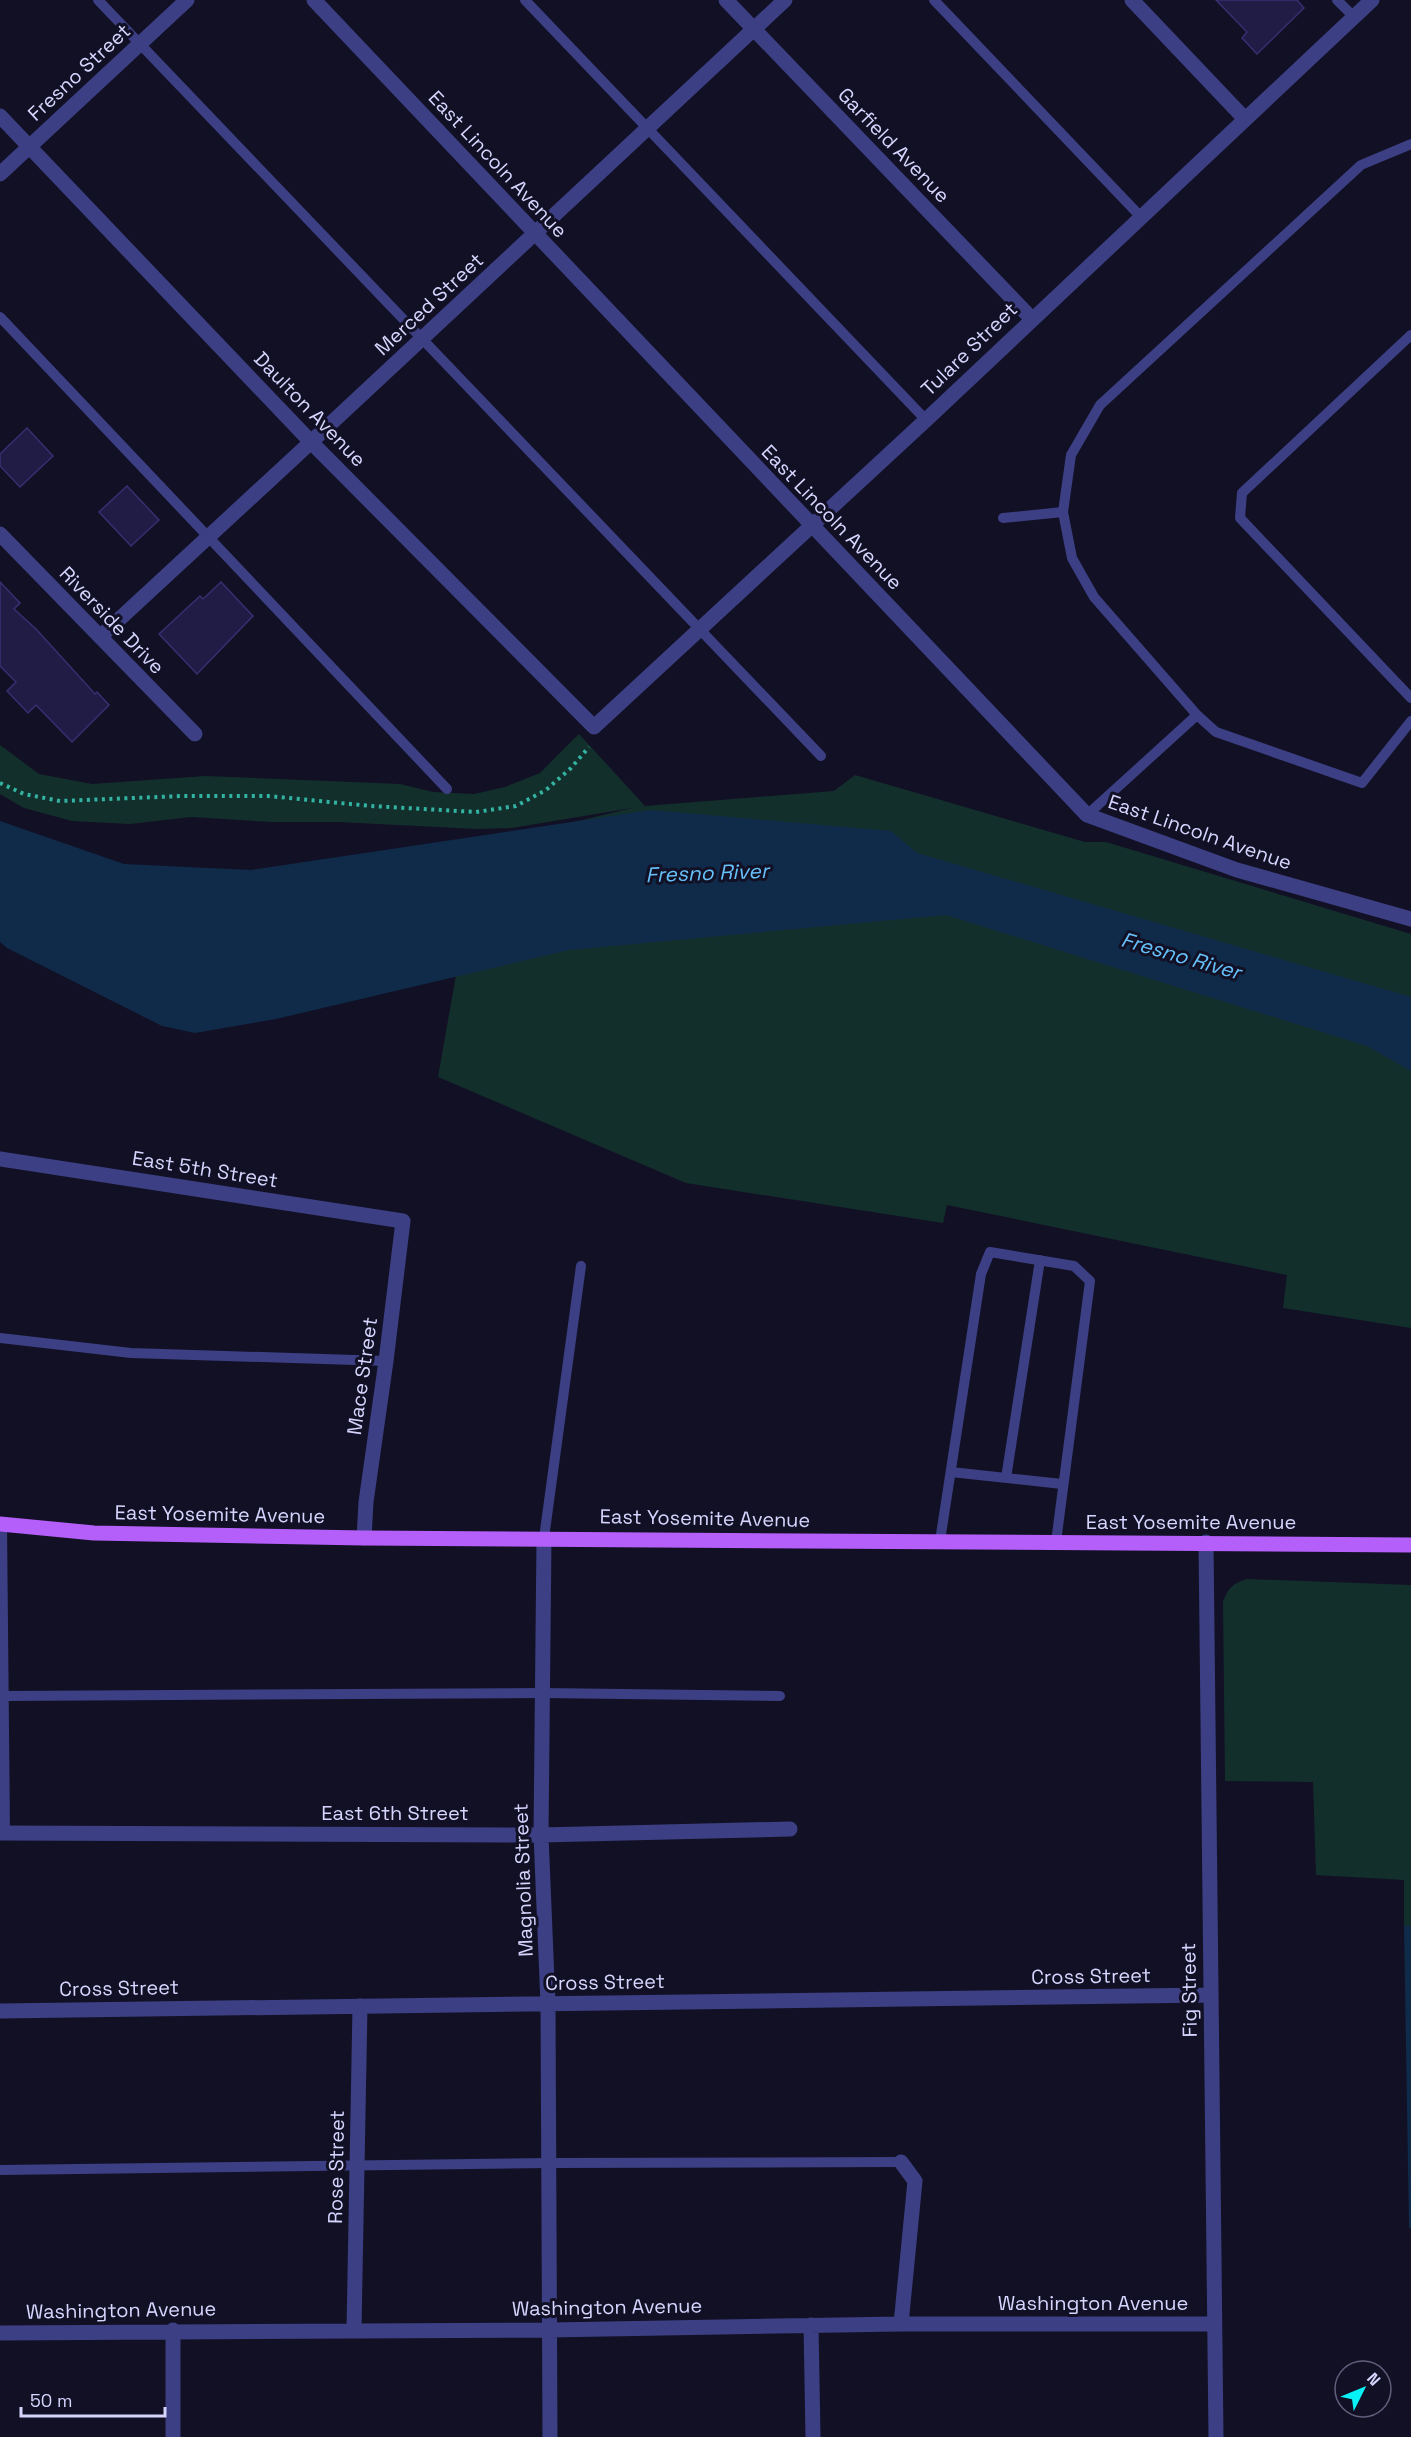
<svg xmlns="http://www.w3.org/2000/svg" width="1411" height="2437" font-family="'Space Grotesk',sans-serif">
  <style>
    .green { fill: #132f2c }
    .water { fill: #102a49 }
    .building { fill: #211c45; stroke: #372f71; stroke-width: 1.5 }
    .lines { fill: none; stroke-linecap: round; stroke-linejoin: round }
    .path { stroke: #33b4a2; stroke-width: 4; stroke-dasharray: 3 4.5; stroke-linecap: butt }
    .service { stroke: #3c3f83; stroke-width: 10 }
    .minor { stroke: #3c3f83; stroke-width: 15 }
    .primary { stroke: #b45ffa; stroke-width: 15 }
    .labels { text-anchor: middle; stroke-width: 6; stroke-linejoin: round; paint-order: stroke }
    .street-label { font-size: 20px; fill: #d6d5fe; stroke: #121025 }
    .water-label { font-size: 21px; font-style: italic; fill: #66c1fb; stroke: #121025 }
  </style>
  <rect width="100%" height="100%" fill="#121025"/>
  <!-- green -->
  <path class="green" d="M579 734 645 806 834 791 855 775 1085 842H1106L1411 934V1328L1283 1308 1287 1275 947 1205 943 1223 686 1183 438 1077 479 845 632 808 512 828 476 829 339 822H272L191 817 130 824 72 821 24 808 0 794V745L39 774 92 784 205 776 400 784 433 792 474 794 505 787 540 773Z
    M1247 1579 1411 1585V1926H1404V1880L1316 1875 1313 1782 1225 1781 1223 1602C1228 1588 1232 1584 1247 1579Z"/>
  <!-- water -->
  <path class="water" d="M651 810 891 831 917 853 1411 997V1071L1367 1046 946 915 569 950 276 1019 195 1033 162 1026 7 948 0 942V821L124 864 251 870Z
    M1404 1926H1411V2228H1409Z"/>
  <!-- building -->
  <path class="building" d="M1216 0H1297L1304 8 1257 54 1242 38 1247 32Z
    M27 428 53 456 20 487 0 466V454Z
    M127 486 159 520 131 546 99 512Z
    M0 582 20 603 14 609 36 629 95 694 97 692 109 705 72 742 36 705 28 713 7 691 16 682 0 666Z
    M221 582 253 616 197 674 159 634 200 596 203 599Z"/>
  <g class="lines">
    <!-- path -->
    <path class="path" d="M0 783 24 794 60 801 182 796H268L371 806 476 812 516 806 546 790 571 768 589 747"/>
    <!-- service -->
    <path class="service" d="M98 0 821 756
      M525 0 926 420
      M934 0 1141 217
      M1337 0 1354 17
      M1411 144 1361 165 1100 405 1071 455 1063 512 1072 558 1094 597 1197 715 1216 732 1362 783 1411 721
      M0 317 447 789
      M1411 335 1242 493 1240 518 1411 698
      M1003 518 1063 512
      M1087 815 1197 715
      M0 1338 131 1353 386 1361
      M951 1472 1062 1484
      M1006 1478 1040 1260
      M2 1524 5 1833
      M544 1538 581 1266
      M940 1541 981 1274 990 1252 1074 1266 1090 1281 1056 1542
      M5 1696 542 1693 780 1696
      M0 2170 549 2163 901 2162"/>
    <!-- minor -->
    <path class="minor" d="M314 0 1087 815 1237 870 1411 919
      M726 0 1032 319
      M1132 0 1245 119
      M0 116 311 442 594 727 926 420 1372 0
      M0 174 187 0
      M0 534 195 734
      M100 637 311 442 785 0
      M0 1159 403 1221 386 1361 366 1502 364 1538
      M544 1538 541 1835 548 2004 550 2437
      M1206 1542 1216 2437
      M0 1833 541 1835 790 1829
      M0 2011 1210 1995
      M901 2162 915 2181 901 2324
      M811 2325 813 2437
      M354 2329 360 2006
      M173 2330V2437
      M0 2333 549 2330 901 2324H1214"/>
    <!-- primary -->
    <path class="primary" d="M0 1524 94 1533 364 1538 1411 1545"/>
  </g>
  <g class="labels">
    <!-- street labels -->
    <g class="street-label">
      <text transform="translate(79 72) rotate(-43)" y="7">Fresno Street</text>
      <text transform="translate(894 145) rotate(46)" y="7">Garfield Avenue</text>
      <text transform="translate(498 164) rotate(47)" y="7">East Lincoln Avenue</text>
      <text transform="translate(429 304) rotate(-43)" y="7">Merced Street</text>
      <text transform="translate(969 349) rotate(-44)" y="7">Tulare Street</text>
      <text transform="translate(310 409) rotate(46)" y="7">Daulton Avenue</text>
      <text transform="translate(832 517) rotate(46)" y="7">East Lincoln Avenue</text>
      <text transform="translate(112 620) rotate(46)" y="7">Riverside Drive</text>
      <text transform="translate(1200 832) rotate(19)" y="7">East Lincoln Avenue</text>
      <text transform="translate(205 1169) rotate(9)" y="7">East 5th Street</text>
      <text transform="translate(362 1376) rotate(-82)" y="7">Mace Street</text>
      <text transform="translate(220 1514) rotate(1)" y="7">East Yosemite Avenue</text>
      <text transform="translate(705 1518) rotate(1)" y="7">East Yosemite Avenue</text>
      <text x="1191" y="1529">East Yosemite Avenue</text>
      <text x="395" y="1820">East 6th Street</text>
      <text transform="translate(523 1880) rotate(-92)" y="7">Magnolia Street</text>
      <text transform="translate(1091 1976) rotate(-1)" y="7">Cross Street</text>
      <text transform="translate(605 1982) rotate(-1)" y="7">Cross Street</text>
      <text transform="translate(119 1988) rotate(-1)" y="7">Cross Street</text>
      <text transform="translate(1189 1990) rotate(-91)" y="7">Fig Street</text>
      <text transform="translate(336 2167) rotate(-89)" y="7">Rose Street</text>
      <text x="1093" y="2310">Washington Avenue</text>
      <text transform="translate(607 2307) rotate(-1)" y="7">Washington Avenue</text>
      <text transform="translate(121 2310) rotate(-1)" y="7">Washington Avenue</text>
    </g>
    <!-- water labels -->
    <g class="water-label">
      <text transform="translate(707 873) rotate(-2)" y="7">Fresno River</text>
      <text transform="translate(1181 956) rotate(16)" y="7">Fresno River</text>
    </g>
  </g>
  <!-- north arrow -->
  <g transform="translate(1363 2389) rotate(47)"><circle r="28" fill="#121025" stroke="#605f7c" stroke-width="1.5"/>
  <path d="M0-4.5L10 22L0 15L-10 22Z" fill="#07f2f7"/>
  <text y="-9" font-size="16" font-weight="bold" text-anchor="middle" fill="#d6d5fe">N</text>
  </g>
  <!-- scale -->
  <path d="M21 2407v9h144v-9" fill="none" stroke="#d6d5fe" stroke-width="3"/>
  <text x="30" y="2407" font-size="18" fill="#d6d5fe" stroke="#121025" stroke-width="4.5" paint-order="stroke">50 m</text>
</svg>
